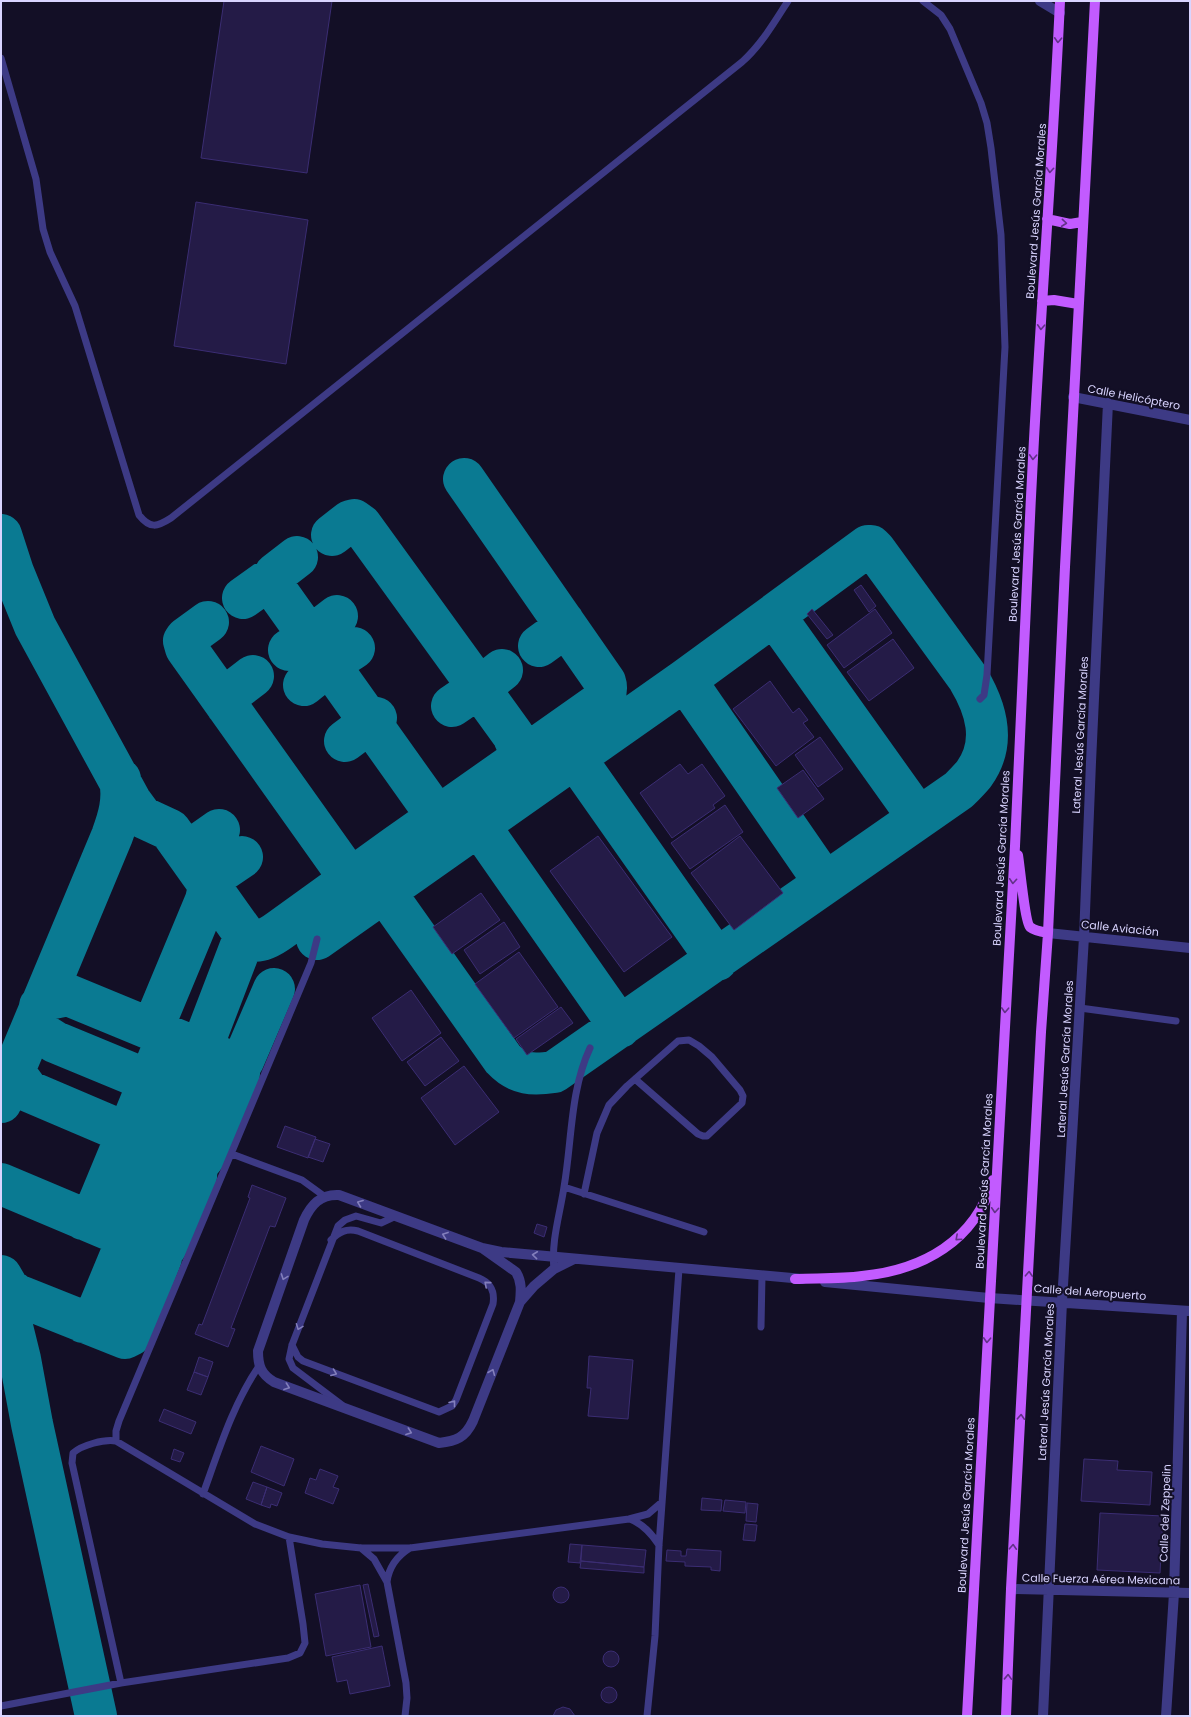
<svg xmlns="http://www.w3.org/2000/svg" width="1191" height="1717" font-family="Poppins,sans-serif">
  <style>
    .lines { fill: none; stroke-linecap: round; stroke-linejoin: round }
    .taxiway { stroke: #0a7a92; stroke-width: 42 }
    .building { fill: #241b47; stroke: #3b2d73 }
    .service { stroke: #3d3a85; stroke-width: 7 }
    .minor { stroke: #3d3a85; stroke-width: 10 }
    .tertiary { stroke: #3d3a85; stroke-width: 10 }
    .primary { stroke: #c25bff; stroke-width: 10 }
    .oneway { stroke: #623188 }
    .oneway2 { stroke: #837fbc }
    .labels { text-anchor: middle; stroke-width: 4; stroke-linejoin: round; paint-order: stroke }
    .street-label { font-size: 11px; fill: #d9d4ff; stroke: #130f26 }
  </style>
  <rect width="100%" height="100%" fill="#130f26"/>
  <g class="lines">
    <!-- taxiway -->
    <path class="taxiway" d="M1 535 13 572 35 626 131 802 142 817 170 830 244 934C255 947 269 938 280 930L395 847 597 705C604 699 608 691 605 682L464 479
      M332 535 350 521 354 520 361 525 513 735 519 749 514 764
      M271 583 275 574 297 557
      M243 598 264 583H271L429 805 438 810H449
      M774 615 918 817
      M208 622 186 638 184 641 186 648 341 866C348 873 354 873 363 871
      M539 646 561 630 563 621
      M289 650 303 641H312L315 633 337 616
      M685 680 825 883
      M304 685 325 668 334 671C331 659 346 654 354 648
      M227 706V696L253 676
      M452 706 471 693H482L483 685 502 670
      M345 741 365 726 367 716 376 718
      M575 758 717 960
      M478 824 620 1027
      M190 858 192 849 219 830
      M204 877 211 878 242 857
      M317 939 685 680 868 546H871L875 550 968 678C986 708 997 742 974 774 969 780 964 785 959 790L554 1072C533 1075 518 1075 503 1059L384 891
      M40 1006 49 999 68 995 238 1065
      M36 1018 38 1031 55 1042 130 1073
      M149 1028 154 1025 206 900 211 878
      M194 1047 200 1045 204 1042 245 935
      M238 1065 243 1061 274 989
      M15 1067 17 1076 28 1091 197 1163
      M1 1102 112 836C119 817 124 800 120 779
      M157 1146H163L167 1143 202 1058 199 1049
      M197 1163 200 1162 204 1157 239 1074 238 1065
      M1 1184 160 1251 165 1248 169 1242 196 1177 197 1163
      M83 1219 91 1218 94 1214 123 1144 124 1137 121 1131 127 1130 132 1123 165 1043V1039L163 1034
      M121 1235 131 1231 160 1161 161 1153 157 1146
      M1 1276 8 1288 17 1295 125 1338 131 1335 161 1258 160 1251
      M1 1282 20 1359 32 1424 96 1716
      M83 1322 91 1321 96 1315 125 1245 126 1240 123 1235"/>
  </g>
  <!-- building -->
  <path class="building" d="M224 1H332L307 173 201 158Z
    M196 202 308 220 286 364 174 346Z
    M861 585 876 606 869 612 854 590Z
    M812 609 833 635 827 639 807 614Z
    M875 609 892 633 844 668 827 645Z
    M893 639 914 668 869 701 847 672Z
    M770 681 793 713 799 708 808 720 803 723 814 737 776 766 733 709Z
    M820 737 843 769 818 787 795 755Z
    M680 764 688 774 702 764 725 796 713 805 715 808 672 838 640 793Z
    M803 770 824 799 798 818 777 788Z
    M725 805 743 832 690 869 671 843Z
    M598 836 672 937 624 972 550 871Z
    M740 836 783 893 734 930 691 873Z
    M481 893 500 920 452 954 433 927Z
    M504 922 520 947 480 974 464 950Z
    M519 952 558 1007 514 1038 475 984Z
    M411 990 441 1033 402 1061 372 1018Z
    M561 1007 573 1023 527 1055 516 1039Z
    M441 1037 459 1061 425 1086 407 1062Z
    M464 1066 499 1112 455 1145 421 1098Z
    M285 1126 316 1137 308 1158 277 1147Z
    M315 1139 330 1144 323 1162 308 1157Z
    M252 1185 286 1198 275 1227 270 1226 231 1328 235 1329 228 1347 195 1334 199 1324 202 1325 250 1198 248 1197Z
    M537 1224 547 1227 544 1237 534 1233Z
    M589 1356 633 1360 628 1419 588 1416 591 1388H587Z
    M199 1357 213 1362 208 1377 194 1372Z
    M194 1372 208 1377 201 1395 187 1390Z
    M164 1409 196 1422 191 1434 159 1421Z
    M261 1446 294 1459 284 1486 251 1472Z
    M174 1449 184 1453 180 1462 171 1459Z
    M1084 1459 1118 1461 1117 1470 1152 1472 1150 1505 1081 1501Z
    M320 1469 338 1476 333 1487 339 1489 333 1504 305 1493 310 1478 316 1480Z
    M253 1482 267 1487 261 1505 246 1499Z
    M267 1487 282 1493 277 1506 271 1504 270 1508 261 1505Z
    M702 1498 722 1500 721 1511 701 1510Z
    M725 1500 746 1502 745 1513 723 1511Z
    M747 1503 758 1504 756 1522 746 1521Z
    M1100 1513 1163 1516 1160 1573 1097 1570Z
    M745 1524 757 1525 755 1541 743 1540Z
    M570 1544 582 1545 580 1563 568 1562Z
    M582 1545 646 1550 644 1567 581 1561Z
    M687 1549 721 1551 720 1571 711 1570V1567L685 1566V1562L666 1561 667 1550 681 1551V1556H686Z
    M581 1561 644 1567V1573L580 1568Z
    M368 1584 379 1636 374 1637 363 1585Z
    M360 1585 371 1647 326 1656 315 1594Z
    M553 1595a8 8 0 1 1 16 0a8 8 0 1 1-16 0Z
    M382 1646 390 1686 350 1694 347 1680 337 1682 332 1657Z
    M603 1659a8 8 0 1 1 16 0a8 8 0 1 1-16 0Z
    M601 1695a8 8 0 1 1 16 0a8 8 0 1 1-16 0Z
    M563 1707 570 1709 575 1716H553L556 1710Z"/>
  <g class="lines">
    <!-- service -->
    <path class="service" d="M923 1 941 15 950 29 981 103 987 123 991 148 1001 235 1005 347 987 675 984 695 980 699
      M1 58 36 179 43 229 50 252 75 306 139 515C150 529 157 527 171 518L742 62C761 45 774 23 788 1
      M1080 1008 1176 1021
      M232 1154 302 1180 324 1196
      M564 1187 704 1232
      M584 1194 597 1133 609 1105 627 1086 678 1041 689 1040 699 1046 712 1057 740 1090 743 1096 742 1103 707 1136H703L698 1134 635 1079
      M554 1269C551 1241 560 1214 564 1187 572 1141 570 1091 590 1048
      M761 1327 762 1276
      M292 1345 298 1357 303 1361 439 1412 452 1406 456 1400 493 1304C495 1291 491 1283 479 1278L358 1231C346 1228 339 1232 331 1240
      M342 1405 293 1368 289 1359 292 1345 338 1226 345 1220 356 1216 381 1223 396 1216
      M116 1441V1431L119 1421 311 963 317 939
      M203 1494C219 1450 233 1404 259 1366
      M630 1519C643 1524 651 1533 659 1545
      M361 1548 374 1559 387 1582 406 1683 407 1698 405 1716
      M387 1582C389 1566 397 1556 410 1548
      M121 1683 72 1463 73 1453C82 1445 104 1439 116 1441L255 1524 289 1537 322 1544 361 1548H410L629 1519 648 1514 662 1502
      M1 1706 121 1683 288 1658 300 1653 305 1643 303 1624 289 1537
      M647 1716 655 1636 659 1545 679 1269"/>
    <!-- minor -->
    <path class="minor" d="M1073 397 1190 420
      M1048 933 1190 948
      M482 1248 516 1272C522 1282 521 1291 520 1302L473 1421C465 1438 456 1441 439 1443L274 1382C261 1374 258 1366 258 1351L304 1220C311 1205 320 1194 339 1195L482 1248 501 1252 803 1279
      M825 1282 989 1298 1190 1311
      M520 1302 534 1286 554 1269 574 1259
      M1011 1589 1190 1593
      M1043 1716 1062 1302 1084 937 1091 762 1108 403
      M1166 1716 1174 1593 1182 1311"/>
    <!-- tertiary -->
    <path class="tertiary" d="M1040 1 1060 13"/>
    <!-- primary -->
    <path class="primary" d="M1047 219 1070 224 1082 222
      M1042 301 1054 300 1078 304
      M1018 855C1020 867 1025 922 1030 927 1035 931 1042 932 1048 933
      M795 1279C817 1278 840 1279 862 1276 923 1270 975 1241 993 1180
      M967 1716C983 1426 999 1136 1015 846 1022 716 1026 587 1033 458 1041 305 1053 153 1060 1
      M1006 1716 1011 1589 1041 1032 1048 933 1065 567 1095 1"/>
  </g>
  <!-- one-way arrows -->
  <defs><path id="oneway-chevron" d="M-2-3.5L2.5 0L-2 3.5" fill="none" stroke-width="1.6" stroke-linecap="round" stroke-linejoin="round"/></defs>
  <g class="oneway">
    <use href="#oneway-chevron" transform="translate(1058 40) rotate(93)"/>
    <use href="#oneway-chevron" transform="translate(1050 170) rotate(94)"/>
    <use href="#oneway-chevron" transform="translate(1064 223) rotate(6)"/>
    <use href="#oneway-chevron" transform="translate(1041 327) rotate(93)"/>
    <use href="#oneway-chevron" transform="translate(1033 457) rotate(93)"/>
    <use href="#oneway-chevron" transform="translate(1013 881) rotate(94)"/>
    <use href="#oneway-chevron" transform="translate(1005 1010) rotate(93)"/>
    <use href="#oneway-chevron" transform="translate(995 1210) rotate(94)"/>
    <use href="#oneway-chevron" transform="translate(958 1238) rotate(138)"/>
    <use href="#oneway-chevron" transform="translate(1029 1274) rotate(-87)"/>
    <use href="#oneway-chevron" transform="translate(987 1340) rotate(93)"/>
    <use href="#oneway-chevron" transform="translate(1021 1417) rotate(-87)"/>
    <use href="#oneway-chevron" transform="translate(1013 1547) rotate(-87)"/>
    <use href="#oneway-chevron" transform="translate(1008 1677) rotate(-88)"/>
  </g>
  <g class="oneway2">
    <use href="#oneway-chevron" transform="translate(360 1203) rotate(-159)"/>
    <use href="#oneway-chevron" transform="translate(445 1235) rotate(-160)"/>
    <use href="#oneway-chevron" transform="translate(535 1255) rotate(-174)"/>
    <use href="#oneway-chevron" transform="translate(284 1277) rotate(110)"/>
    <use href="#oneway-chevron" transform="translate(487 1284) rotate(-139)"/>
    <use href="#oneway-chevron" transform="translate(299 1327) rotate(111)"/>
    <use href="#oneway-chevron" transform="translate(492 1372) rotate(-68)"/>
    <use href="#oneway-chevron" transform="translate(334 1373) rotate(21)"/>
    <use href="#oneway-chevron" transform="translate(287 1387) rotate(20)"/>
    <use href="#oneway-chevron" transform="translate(453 1403) rotate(-52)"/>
    <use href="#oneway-chevron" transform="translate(409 1432) rotate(20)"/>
  </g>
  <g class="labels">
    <!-- street labels -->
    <g class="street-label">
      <text transform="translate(1036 211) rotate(-86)" y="4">Boulevard Jesús García Morales</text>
      <text transform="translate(1134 397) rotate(11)" y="4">Calle Helicóptero</text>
      <text transform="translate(1017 534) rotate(-87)" y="4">Boulevard Jesús García Morales</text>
      <text transform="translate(1080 735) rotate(-87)" y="4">Lateral Jesús García Morales</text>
      <text transform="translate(1001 858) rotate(-87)" y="4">Boulevard Jesús García Morales</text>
      <text transform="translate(1120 928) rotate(6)" y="4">Calle Aviación</text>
      <text transform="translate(1065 1059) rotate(-87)" y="4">Lateral Jesús García Morales</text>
      <text transform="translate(984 1181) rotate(-87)" y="4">Boulevard Jesús García Morales</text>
      <text transform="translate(1090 1292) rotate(4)" y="4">Calle del Aeropuerto</text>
      <text transform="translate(1046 1382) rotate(-87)" y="4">Lateral Jesús García Morales</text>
      <text transform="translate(966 1505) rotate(-87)" y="4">Boulevard Jesús García Morales</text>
      <text transform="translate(1165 1513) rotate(-88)" y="4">Calle del Zeppelin</text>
      <text transform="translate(1101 1579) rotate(1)" y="4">Calle Fuerza Aérea Mexicana</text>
    </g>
  </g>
  <!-- border -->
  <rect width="1191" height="1717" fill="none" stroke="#d9d4ff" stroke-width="4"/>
</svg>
